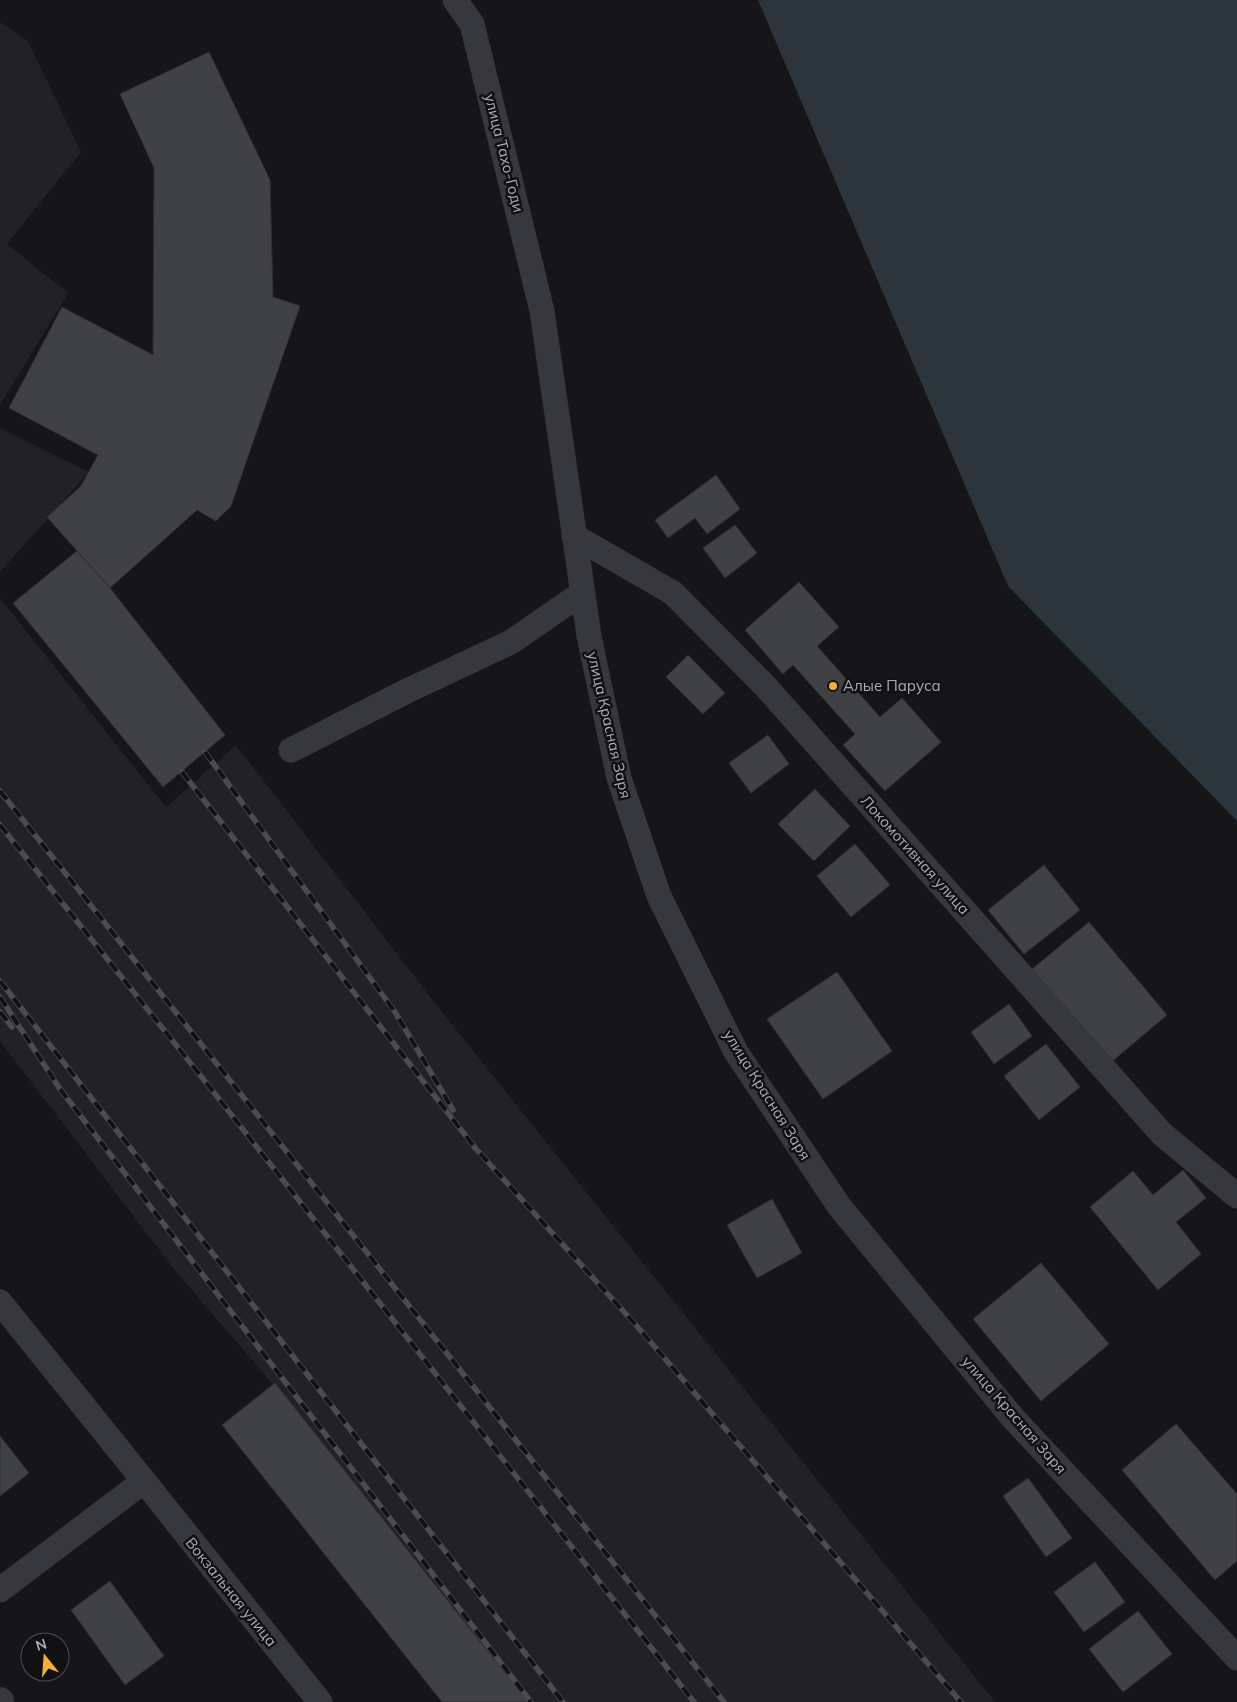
<svg xmlns="http://www.w3.org/2000/svg" width="1237" height="1702" font-family="Mulish,sans-serif">
  <style>
    .built { fill: #222225 }
    .water { fill: #2c353c }
    .building { fill: #404145; stroke: #303034 }
    .lines { fill: none; stroke-linecap: round; stroke-linejoin: round }
    .minor { stroke: #37383d; stroke-width: 25 }
    .tertiary { stroke: #37383d; stroke-width: 28 }
    .rail-casing { stroke: #4a4c52; stroke-width: 5.5 }
    .rail { stroke: #111113; stroke-width: 4; stroke-dasharray: 11; stroke-linecap: butt }
    .poi-dot { fill: #f2b134; stroke: #111113; stroke-width: 2 }
    .labels { text-anchor: middle; stroke-width: 5; stroke-linejoin: round; paint-order: stroke }
    .street-label { font-size: 15px; fill: #a8adb8; stroke: #111113 }
    .poi-label { font-size: 15px; fill: #a8adb8; stroke: #111113; text-anchor: start }
  </style>
  <rect width="100%" height="100%" fill="#161618"/>
  <!-- built -->
  <path class="built" d="M0 22 28 41 81 152 7 244 68 293 0 405Z
    M0 428 89 472 0 572Z
    M0 598 166 807 236 745 438 1007 995 1702H524L266 1376 177 1273 0 1041Z"/>
  <!-- water -->
  <path class="water" d="M758 0H1237V821L1008 586Z"/>
  <!-- building -->
  <path class="building" d="M209 52 270 180 273 297 300 306 231 506 216 521 197 510 110 588 47 517 81 486 98 455 9 408 62 307 153 355 154 168 120 94Z
    M716 475 740 509 707 534 695 518 668 538 655 520Z
    M735 525 757 553 725 578 703 548Z
    M77 551 110 588 225 735 163 787 13 603Z
    M799 582 839 627 817 646 880 717 902 698 941 742 885 791 843 745 855 734 793 665 783 674 745 630Z
    M688 655 725 693 703 714 666 677Z
    M768 735 789 764 751 793 729 763Z
    M815 789 850 826 814 861 778 824Z
    M855 844 890 885 851 917 817 876Z
    M1044 865 1080 910 1024 954 988 910Z
    M1089 922 1167 1015 1109 1064 1031 970Z
    M837 972 892 1051 823 1099 767 1019Z
    M1009 1004 1032 1036 994 1064 971 1032Z
    M1046 1044 1080 1087 1039 1120 1004 1076Z
    M1183 1170 1206 1198 1176 1222 1201 1254 1158 1290 1090 1207 1133 1171 1153 1195Z
    M772 1199 802 1253 757 1278 727 1225Z
    M1041 1263 1109 1344 1041 1401 973 1319Z
    M275 1383 528 1702H442L222 1425Z
    M1176 1424 1237 1494V1561L1215 1580 1122 1470Z
    M0 1436 29 1473 0 1496Z
    M1028 1478 1072 1538 1046 1557 1003 1496Z
    M1095 1562 1125 1602 1084 1632 1054 1592Z
    M110 1581 164 1656 125 1685 71 1610Z
    M1138 1611 1172 1654 1123 1692 1089 1649Z"/>
  <g class="lines">
    <!-- minor -->
    <path class="minor" d="M455 0 472 24 542 311 589 636 619 778 659 896 736 1052 839 1206 1013 1418 1237 1658
      M574 536 673 593 766 687 1162 1134 1237 1196
      M291 750 407 691 511 642 582 593
      M0 1302 144 1481 0 1590
      M144 1481 320 1702"/>
    <!-- tertiary -->
    <path class="tertiary" d="M0 1701V1702"/>
    <defs>
      <path id="rail" d="M205 752 395 1012 453 1110
        M182 772 476 1149 635 1324 961 1702
        M0 791 724 1702
        M0 825 208 1085 694 1702
        M0 981 563 1702
        M0 997 60 1089 531 1702
        M0 1012 12 1027"/>
    </defs>
    <!-- rail casing -->
    <use href="#rail" class="rail-casing"/>
    <!-- rail -->
    <use href="#rail" class="rail"/>
  </g>
  <!-- markers -->
  <circle class="poi-dot" cx="833" cy="686" r="5"/>
  <g class="labels">
    <!-- street labels -->
    <g class="street-label">
      <text transform="translate(504 153) rotate(76)" y="5">улица Тахо-Годи</text>
      <text transform="translate(609 725) rotate(77)" y="5">улица Красная Заря</text>
      <text transform="translate(915 855) rotate(48)" y="5">Локомотивная улица</text>
      <text transform="translate(767 1095) rotate(58)" y="5">улица Красная Заря</text>
      <text transform="translate(1014 1415) rotate(49)" y="5">улица Красная Заря</text>
      <text transform="translate(231 1592) rotate(51)" y="5">Вокзальная улица</text>
    </g>
    <!-- poi labels -->
    <g class="poi-label">
      <text x="843" y="691">Алые Паруса</text>
    </g>
  </g>
  <!-- north arrow -->
  <g transform="translate(45 1657) rotate(343)"><circle r="24" fill="#111113" stroke="#4d4f55"/>
  <path d="M0-4L9 19L0 12L-9 19Z" fill="#f2b134"/>
  <text y="-8" font-size="14" font-weight="bold" text-anchor="middle" fill="#a8adb8">N</text>
  </g>
</svg>
